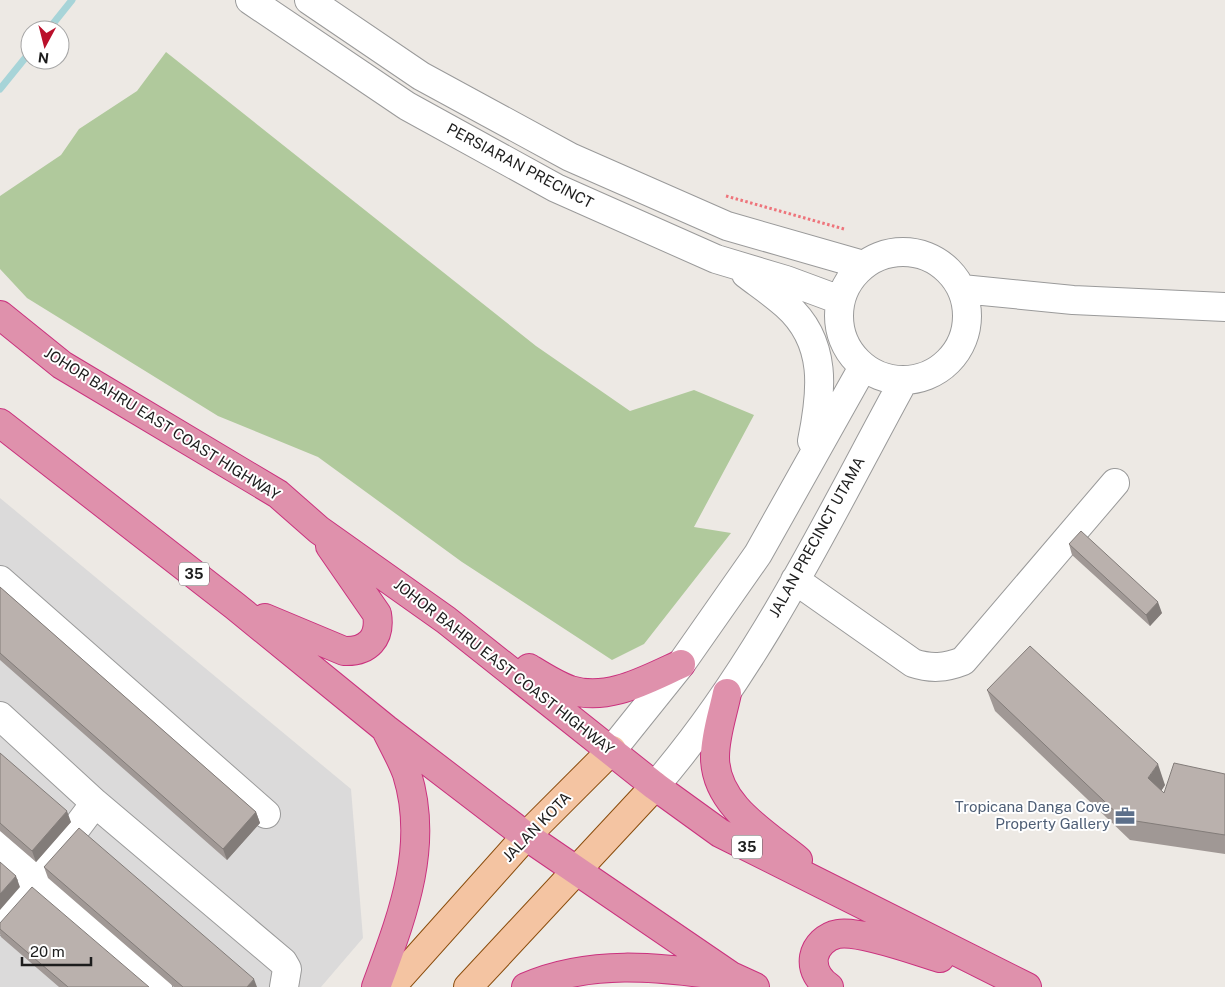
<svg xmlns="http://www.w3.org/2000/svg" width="1225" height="987" font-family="'Public Sans',sans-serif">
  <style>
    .residential { fill: #dbdada }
    .forest { fill: #b0c99c }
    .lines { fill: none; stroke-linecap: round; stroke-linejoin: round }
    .stream { stroke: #a7d4d8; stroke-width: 7 }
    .minor-casing { stroke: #9a9a9a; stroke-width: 30 }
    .major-casing { stroke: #8a4c0c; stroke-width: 30 }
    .highway-casing { stroke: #ca327e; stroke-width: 30 }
    .path { stroke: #ee747b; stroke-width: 3; stroke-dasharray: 2.5 2.5; stroke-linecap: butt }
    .minor { stroke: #fff; stroke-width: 28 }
    .major { stroke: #f4c4a2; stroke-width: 28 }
    .highway { stroke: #df91ac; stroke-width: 28 }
    .wall { fill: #a09895 }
    .shaded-wall { fill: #827c79 }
    .building { fill: #bab1ad; stroke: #827c79 }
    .labels { text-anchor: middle; stroke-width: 4; stroke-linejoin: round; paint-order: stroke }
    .shield { fill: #fff; stroke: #616161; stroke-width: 1 }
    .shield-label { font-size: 14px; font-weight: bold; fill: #1d1d1d }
    .street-label { font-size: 15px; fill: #1d1d1d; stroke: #fff }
    .service-label { font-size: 15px; fill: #4e5e75; stroke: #fff; text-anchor: end }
  </style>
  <rect width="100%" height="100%" fill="#ede9e4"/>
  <!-- residential -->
  <path class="residential" d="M0 498 351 789 363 938 321 987H0Z"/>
  <!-- forest -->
  <path class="forest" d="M166 52 536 346 630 411 694 390 754 415 694 527 731 533 644 644 612 660 462 562 318 457 218 416 27 298 0 269V196L61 155 79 129 137 91Z"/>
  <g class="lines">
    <!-- stream -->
    <path class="stream" d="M48 30 72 0
      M0 89 30 52"/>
    <defs>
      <path id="minor" d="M250 0 407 106 556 188 716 259 786 280 840 300
        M309 0 421 76 570 157 727 226 863 265
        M839 316a64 64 0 1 1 128 0a64 64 0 1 1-128 0Z
        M746 274C759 284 774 294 786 305 828 342 822 392 812 441
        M962 289 1073 300 1225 307
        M0 580 266 814
        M795 580 913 663C931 669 945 668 963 661L1115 483
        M0 716 95 803 283 962 287 969 284 987
        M612 750 681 664 758 554 863 367
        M655 786C759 666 828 519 904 380
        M0 845 158 987
        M0 921 38 879 95 803"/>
      <path id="major" d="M391 987 526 836 612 750
        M468 987 655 786"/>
      <path id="highway" d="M0 315 62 365 278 494 319 530 446 620 655 786 720 833 1027 987
        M0 423 235 606 386 729 526 836 731 976 755 987
        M265 618 344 651C368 652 381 638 377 614L330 546
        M529 668C542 676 556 685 570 690 609 702 647 679 681 664
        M727 693C723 713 715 735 715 757 715 805 765 833 798 860
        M376 987C401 919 430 848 407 774 402 760 394 746 387 732
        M526 987C590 959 658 967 725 976
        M829 987C819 980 812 970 814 957 816 946 826 936 838 934 860 930 916 951 940 958"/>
    </defs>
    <!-- minor casing -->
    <use href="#minor" class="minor-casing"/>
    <!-- major casing -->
    <use href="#major" class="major-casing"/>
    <!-- highway casing -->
    <use href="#highway" class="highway-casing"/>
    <!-- path -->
    <path class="path" d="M726 196 844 229"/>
    <!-- minor -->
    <use href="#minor" class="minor"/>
    <!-- major -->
    <use href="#major" class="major"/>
    <!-- highway -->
    <use href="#highway" class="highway"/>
  </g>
  <!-- wall -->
  <path class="wall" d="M1069 544 1162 613 1150 626 1072 555Z
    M0 587 256 812 260 823 227 860 0 660Z
    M987 690 1165 785 1161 791 1164 793 1225 774V854L1130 840 995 711Z
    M0 753 71 822 36 862 0 831Z
    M44 867 257 987H174L48 878Z
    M0 923 149 987H59L1 937 0 934Z"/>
  <!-- shaded-wall -->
  <path class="shaded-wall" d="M1158 602 1162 613 1150 626 1146 615Z
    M1158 764 1165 785 1156 799 1148 778Z
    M67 811 71 822 36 862 32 851Z
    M256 812 260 823 227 860 223 849Z
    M16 876 20 887 0 910V894Z
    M254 979 257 987H247Z"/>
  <!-- building -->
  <path class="building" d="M1081 531 1158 602 1146 615 1069 544Z
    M0 587 256 812 223 849 0 653Z
    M1030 646 1158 764 1148 778 1164 793 1174 763 1225 774V835L1123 819 987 690Z
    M0 753 67 811 32 851 0 823Z
    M79 828 254 979 247 987H183L44 867Z
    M0 862 16 876 0 894Z
    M32 887 149 987H68L0 929V923Z"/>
  <!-- icons -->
  <defs>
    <symbol id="office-bare" viewBox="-9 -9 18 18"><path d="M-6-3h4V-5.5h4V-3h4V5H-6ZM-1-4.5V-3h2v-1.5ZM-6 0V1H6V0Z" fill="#5c6f8a" stroke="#fff" stroke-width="2.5" paint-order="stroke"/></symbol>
  </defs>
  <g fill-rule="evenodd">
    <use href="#office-bare" x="1111" y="802" width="28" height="28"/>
  </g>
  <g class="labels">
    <!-- shield labels -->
    <g class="shield">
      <rect x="179" y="562.5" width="30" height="23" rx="4"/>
      <rect x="732" y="835.5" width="30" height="23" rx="4"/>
    </g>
    <g class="shield-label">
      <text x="194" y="579">35</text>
      <text x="747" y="852">35</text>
    </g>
    <!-- street labels -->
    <g class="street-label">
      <text transform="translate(520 166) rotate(28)" y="5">PERSIARAN PRECINCT</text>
      <text transform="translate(162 424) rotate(32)" y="5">JOHOR BAHRU EAST COAST HIGHWAY</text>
      <text transform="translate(817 537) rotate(-61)" y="5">JALAN PRECINCT UTAMA</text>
      <text transform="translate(504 667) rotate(38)" y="5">JOHOR BAHRU EAST COAST HIGHWAY</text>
      <text transform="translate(537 827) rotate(-46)" y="5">JALAN KOTA</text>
    </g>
    <!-- service labels -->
    <g class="service-label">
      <text x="1110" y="812">Tropicana Danga Cove<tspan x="1110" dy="17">Property Gallery</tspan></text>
    </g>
  </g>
  <!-- north arrow -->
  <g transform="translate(45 45) rotate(187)"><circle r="24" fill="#ffffff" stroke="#a5a5a5"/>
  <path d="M0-4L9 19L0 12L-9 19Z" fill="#ba102b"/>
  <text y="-8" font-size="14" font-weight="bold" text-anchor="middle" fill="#1d1d1d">N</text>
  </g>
  <!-- scale -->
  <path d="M22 957v8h69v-8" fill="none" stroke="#1d1d1d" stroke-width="2.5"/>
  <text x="30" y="957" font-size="15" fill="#1d1d1d" stroke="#ffffff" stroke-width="4" paint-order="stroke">20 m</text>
</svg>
